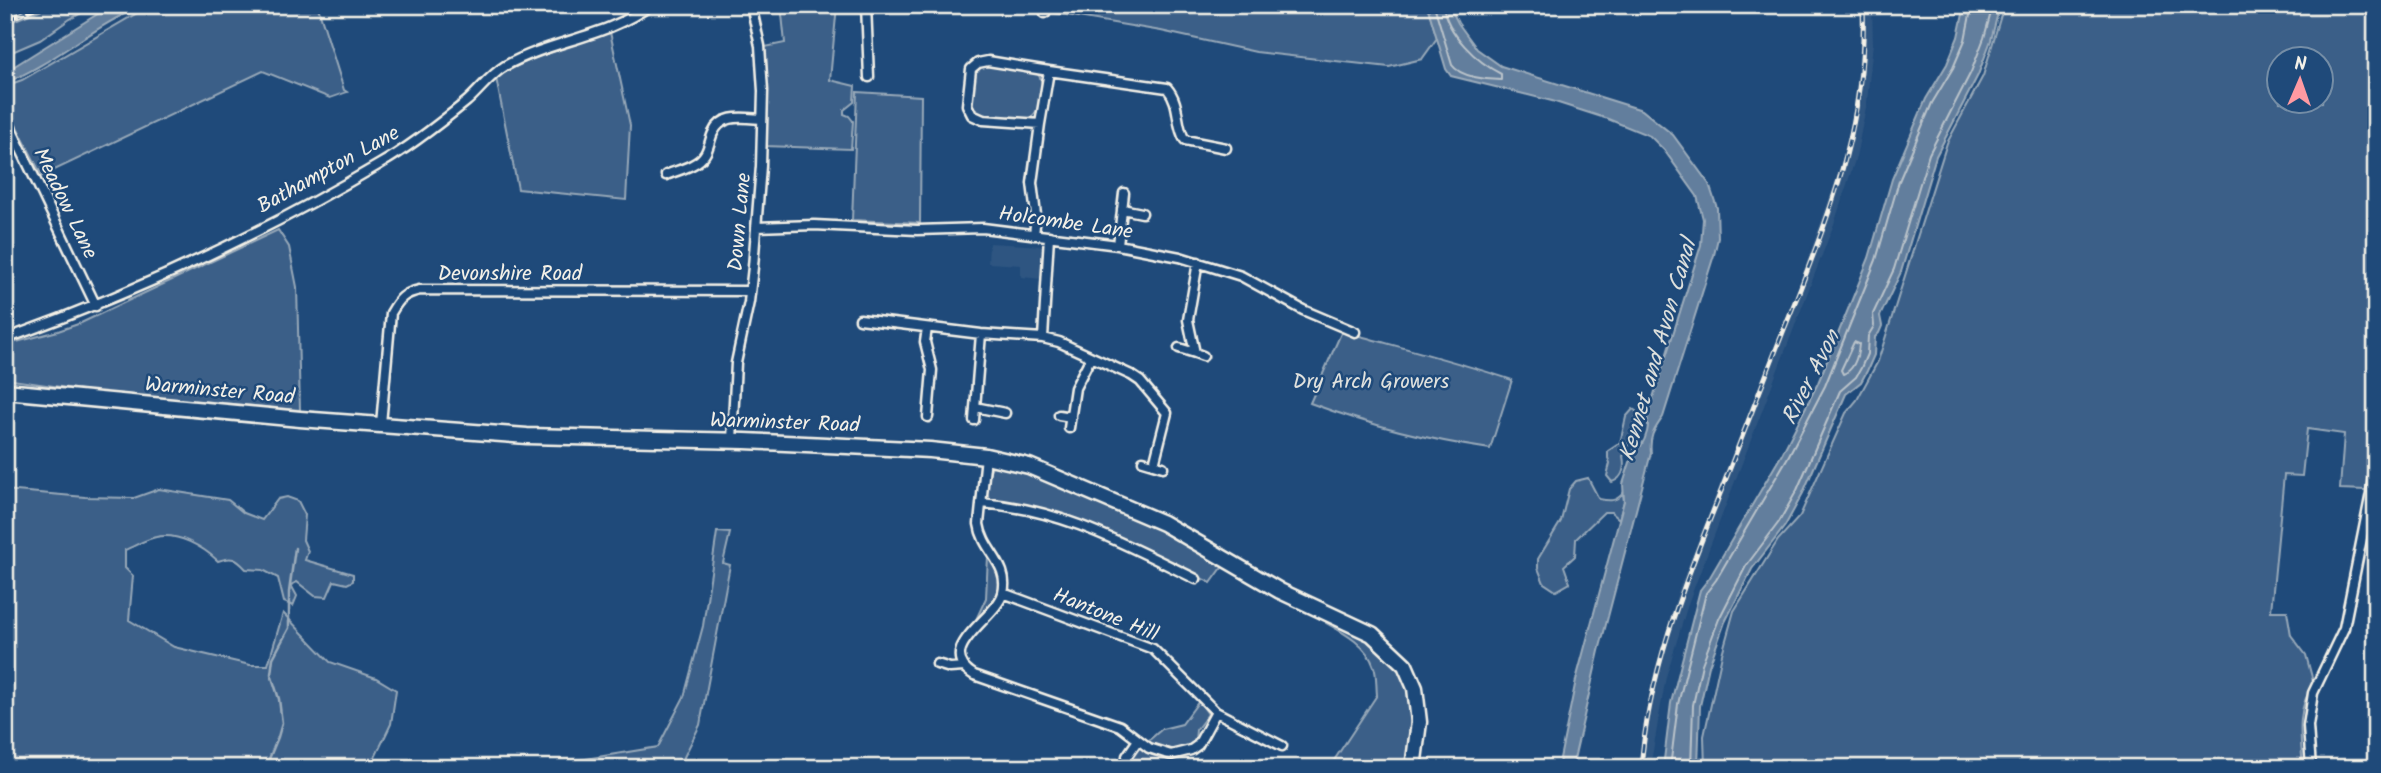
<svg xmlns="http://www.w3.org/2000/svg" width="2381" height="773" font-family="Kalam,sans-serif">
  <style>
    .built { fill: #2d5581 }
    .green { fill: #3a5f88; stroke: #97a8b8; stroke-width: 2; fill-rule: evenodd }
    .water { fill: #627e9d; stroke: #9cacbb; stroke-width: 2 }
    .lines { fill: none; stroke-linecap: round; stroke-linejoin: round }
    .shore { stroke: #bac3ca; stroke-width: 2 }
    .stream { stroke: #9cacbb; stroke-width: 2.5 }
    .minor-casing { stroke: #f4f1e8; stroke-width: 13 }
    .trunk-casing { stroke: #f4f1e8; stroke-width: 19 }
    .minor { stroke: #1f4a7a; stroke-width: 8 }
    .trunk { stroke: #1f4a7a; stroke-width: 14 }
    .rail-casing { stroke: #f4f1e8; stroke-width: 5 }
    .rail { stroke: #1f4a7a; stroke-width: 2.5; stroke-dasharray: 8; stroke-linecap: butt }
    .labels { text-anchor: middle; stroke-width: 5; stroke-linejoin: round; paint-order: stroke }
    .street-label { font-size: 21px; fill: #f4f1e8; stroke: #1f4a7a }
    .park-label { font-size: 21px; fill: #e1e2de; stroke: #1f4a7a }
    .water-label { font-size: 23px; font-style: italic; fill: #dee0dd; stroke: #1f4a7a }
  </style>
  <rect width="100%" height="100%" fill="#1f4a7a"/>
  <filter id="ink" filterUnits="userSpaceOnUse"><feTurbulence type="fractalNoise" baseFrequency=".0143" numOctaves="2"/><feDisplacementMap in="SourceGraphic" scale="14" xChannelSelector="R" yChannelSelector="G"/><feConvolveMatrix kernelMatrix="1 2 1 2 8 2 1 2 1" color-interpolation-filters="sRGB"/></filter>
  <g filter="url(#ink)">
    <!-- built -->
    <path class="built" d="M1860 5H1872L1873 43 1867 102 1856 157 1834 224 1689 601 1666 677 1650 768H1637L1654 673 1678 591 1798 287 1846 151 1852 123 1860 45Z
      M989 243 1044 246 1042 279 1021 277V265L988 263Z"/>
    <!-- green -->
    <path class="green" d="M52 5H96L70 19 40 40 5 55V24Z
      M157 5H320L318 7 344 90 347 92 330 98 263 71 42 176 5 103V86L22 80 139 12Z
      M781 5H837L830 80 855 86 854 102 844 110V114L849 116 853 121 851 149 765 146 768 106 765 47 785 43Z
      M1048 5H1427L1437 38 1422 59 1389 67 1256 52 1161 31 1048 12Z
      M2004 5H2376V403L2366 490 2340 489 2344 434 2307 429 2302 476 2284 475 2271 611H2287L2291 635 2306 655 2314 685C2295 707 2301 741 2303 768H1705L1704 736 1722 654 1734 611 1778 540 1800 516 1846 413 1857 400 1878 361 1947 143 1983 76ZM2280 60H2322V102H2280Z
      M610 32 630 125 626 200 518 189 496 78C531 55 571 47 610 32Z
      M988 64 1037 73C1047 83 1041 114 1028 119L984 116 975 113C969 100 970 76 979 65Z
      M857 92 921 96 920 223 852 220Z
      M278 230 289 247 297 287 300 410 95 392 5 379V345L58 331 81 323Z
      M1342 331C1399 347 1456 361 1512 380L1490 449C1429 440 1369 425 1310 403Z
      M1633 409 1636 411C1638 420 1633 425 1633 434L1629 438 1627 453 1623 456C1625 466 1624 478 1612 482L1607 476 1610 463 1608 458V451L1620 443 1626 417Z
      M1001 464 1026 472 1173 533 1224 565 1211 583C1142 550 1070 507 992 501L986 493 989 472 992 466Z
      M1588 478 1599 499C1609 501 1616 502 1623 493L1624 501 1619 519 1611 512H1604L1576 539 1575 556 1564 566 1570 583 1556 591 1544 583 1538 568V559L1561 521 1569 489 1576 481Z
      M159 489 228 500 244 513 262 520 278 499 287 497 298 501 305 515 303 540 308 551 305 560 353 574V581L347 584 334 581 327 597 315 596 297 582 291 585 297 596 293 606 284 602 278 578 263 570 246 569C236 558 232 556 218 561 203 547 178 532 156 537 146 539 135 546 125 550V568L133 576 129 620 174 647 250 665H268L283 613 330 662 376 678 396 690 391 724 370 768H5V490L85 497 134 498Z
      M717 532 730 533 723 563 730 565 700 725 684 757 682 768H531L658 747 684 697 703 626Z
      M988 556C1016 582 994 605 974 624L986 598Z
      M1326 620C1339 626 1354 630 1366 638 1417 671 1415 714 1404 768H1329L1377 695C1376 686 1377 675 1374 667 1367 645 1344 633 1326 623Z
      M1199 701 1208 714 1196 730 1195 741C1178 753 1164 753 1147 742L1162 729 1182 724Z
      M1140 747 1152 755 1168 758 1175 764 1173 768H1130V757Z"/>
    <!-- water -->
    <path class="water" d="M112 5H144C94 25 55 63 5 83V72Z
      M1427 5H1449L1458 23 1477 49 1501 66 1642 110 1673 135 1709 184 1717 208 1718 238 1714 255 1663 417C1654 430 1649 436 1651 453L1599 651 1572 768H1558L1576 680 1624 501 1623 484 1635 447 1641 446C1646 438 1650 426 1647 417L1701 245 1703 219 1697 196 1664 150 1650 136 1608 119 1552 101 1451 76 1446 69Z
      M1965 5H2000L1991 40 1978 75 1936 156 1901 272 1880 316 1882 326 1879 333 1875 337 1874 355 1867 371 1861 382 1846 394 1803 493 1785 526 1752 569 1725 622 1709 666 1700 706 1698 768H1663L1671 703 1700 590 1710 577 1782 454 1818 383 1869 258 1892 179 1926 99 1947 64 1958 37Z"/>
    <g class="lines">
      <!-- shore -->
      <path class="shore" d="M1434 5 1452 65C1460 77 1487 80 1501 80V74C1477 62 1447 34 1443 5
        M1854 342 1859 344C1858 356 1854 370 1843 374L1841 370Z
        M1670 768 1678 704 1706 593 1716 580 1788 457 1825 386 1876 260 1899 181 1932 103 1953 68 1965 40 1972 5
        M1691 768 1693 705 1702 664 1719 619 1746 566 1779 522 1797 490 1840 391 1856 377 1861 368 1867 354 1868 336 1874 326 1873 314 1894 269 1929 154 1971 72 1984 38 1993 5"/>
      <!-- stream -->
      <path class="stream" d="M269 759 278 737 282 723 279 699 271 674 273 658 289 628V592L295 548"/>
      <defs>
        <path id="minor" d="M866 5 869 77
          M1043 5 1045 13
          M988 61 1049 71 1040 124 983 120 972 115 967 105 971 69 978 63Z
          M1049 71 1167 88C1181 104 1175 125 1185 140L1226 148
          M5 116 96 306
          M666 175C678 170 698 166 705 154 709 148 710 139 713 133 722 113 744 118 762 119
          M1122 209 1142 213
          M756 227 814 225 917 230 983 228 1118 245 1180 257 1241 276 1303 310 1355 332
          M1034 235 1036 215 1032 183 1040 124
          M1118 245 1124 193
          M1198 262 1188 320 1195 353 1203 356
          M860 319 981 334 1043 338 1049 236
          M927 328 925 342 932 370 928 417
          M1043 338 1059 342 1131 375 1140 381 1167 413 1154 464
          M5 339C134 293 262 234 380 164 410 147 439 124 466 102 479 91 490 75 505 66 552 40 605 38 651 5
          M1179 348 1195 353
          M975 407 1005 413
          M1059 415 1071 417
          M974 420 981 334
          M381 424 391 313C399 299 404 293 420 290L750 291
          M1069 428 1075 388 1091 357
          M732 440 736 363 749 302 753 267 761 166 763 91 760 46 751 5
          M986 456 979 524C983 552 1010 564 1003 593 996 619 932 649 974 675L1120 726 1149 748 1171 755 1191 750 1198 745 1216 712 1153 649 1003 593
          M1143 461 1163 467
          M981 503C1063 509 1124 544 1196 579
          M937 664 950 668 964 667
          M1216 712 1282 746
          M1126 768 1127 756 1138 740
          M2311 768 2308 726 2313 693 2344 628 2371 493 2376 447"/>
        <path id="trunk" d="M5 391 300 419 527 436 745 441 930 450 986 456 1029 466 1163 523 1280 591 1372 634 1405 665 1415 688 1419 722 1413 768"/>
      </defs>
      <!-- minor casing -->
      <use href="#minor" class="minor-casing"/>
      <!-- trunk casing -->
      <use href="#trunk" class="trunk-casing"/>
      <!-- minor -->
      <use href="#minor" class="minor"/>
      <!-- trunk -->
      <use href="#trunk" class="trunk"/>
      <defs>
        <path id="rail" d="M5 21 42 5
          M1641 768C1648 676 1682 589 1716 504 1743 435 1769 366 1797 297 1836 197 1867 115 1863 5"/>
      </defs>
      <!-- rail casing -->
      <use href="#rail" class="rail-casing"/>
      <!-- rail -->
      <use href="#rail" class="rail"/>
    </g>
  </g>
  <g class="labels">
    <!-- street labels -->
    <g class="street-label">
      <text transform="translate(328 169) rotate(-29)" y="7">Bathampton Lane</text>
      <text transform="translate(66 203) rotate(64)" y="7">Meadow Lane</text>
      <text transform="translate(739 222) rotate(-85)" y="7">Down Lane</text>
      <text transform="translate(1066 222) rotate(8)" y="7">Holcombe Lane</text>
      <text x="510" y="280">Devonshire Road</text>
      <text transform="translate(220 390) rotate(5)" y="7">Warminster Road</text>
      <text transform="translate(785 422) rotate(2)" y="7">Warminster Road</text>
      <text transform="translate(1106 614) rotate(22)" y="7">Hantone Hill</text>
    </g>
    <!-- park labels -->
    <g class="park-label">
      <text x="1371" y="388">Dry Arch Growers</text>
    </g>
    <!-- water labels -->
    <g class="water-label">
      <text transform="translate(1657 350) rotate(-74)" y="8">Kennet and Avon Canal</text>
      <text transform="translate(1810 377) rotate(-63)" y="8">River Avon</text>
    </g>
  </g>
  <!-- margin -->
  <rect width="2381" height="773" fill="none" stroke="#1f4a7a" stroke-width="28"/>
  <rect x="14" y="14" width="2353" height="745" fill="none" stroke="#f4f1e8" stroke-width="2.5" filter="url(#ink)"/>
  <!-- north arrow -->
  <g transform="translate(2300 80) rotate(2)"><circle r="33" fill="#1f4a7a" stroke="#748da6" stroke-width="2"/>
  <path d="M0-5L12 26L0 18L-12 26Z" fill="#ff9aa2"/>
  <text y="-10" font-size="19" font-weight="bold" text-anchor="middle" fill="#f4f1e8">N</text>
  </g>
</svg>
